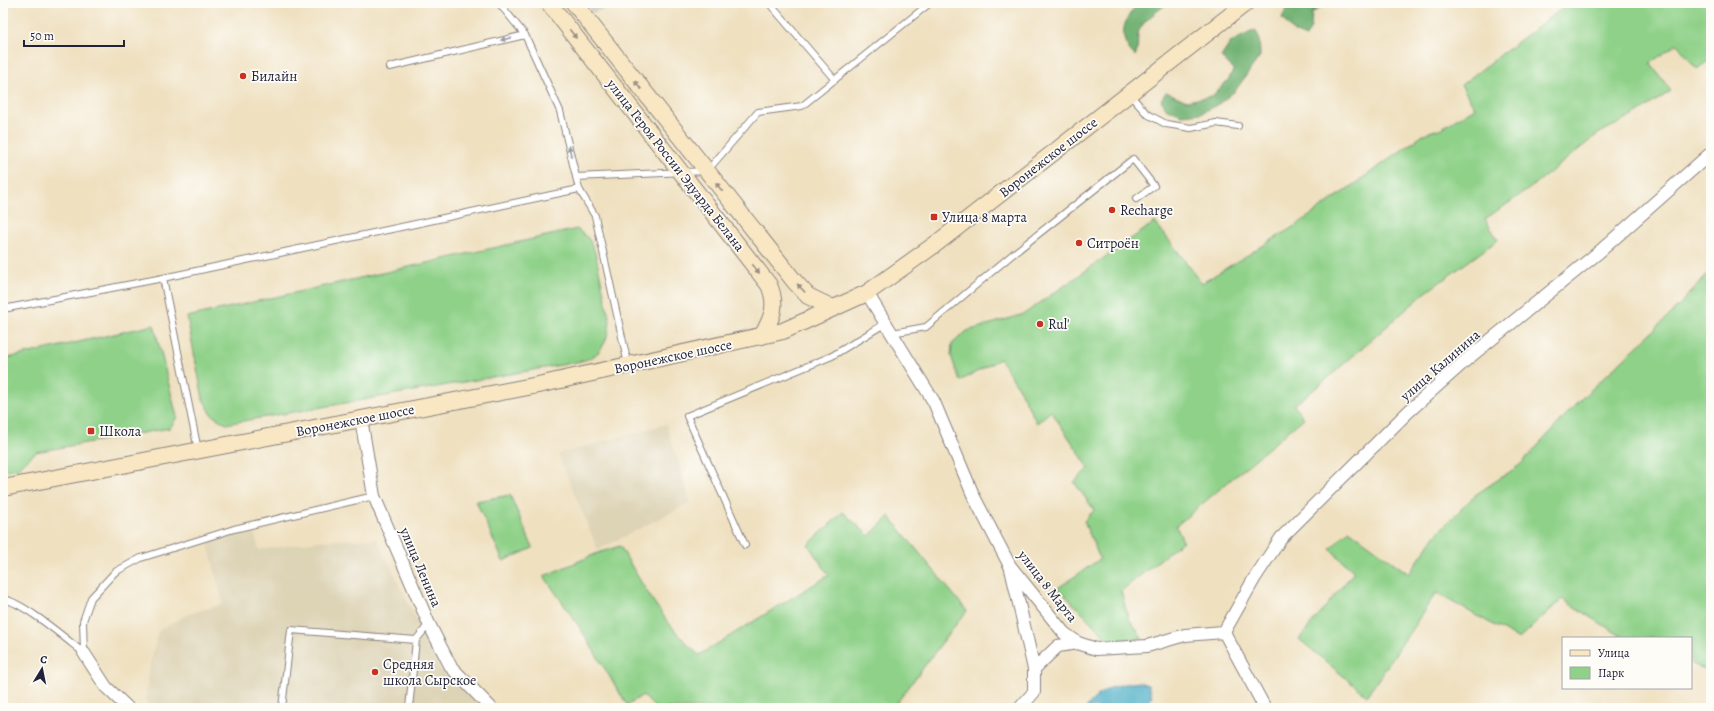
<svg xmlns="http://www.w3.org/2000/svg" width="1714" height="711" font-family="Alegreya,serif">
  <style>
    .built { fill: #ddd3b5 }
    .industrial { fill: #c7c4b8 }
    .green { fill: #8fd189; stroke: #587a62 }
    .forest { fill: #73b375; stroke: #4a6a58 }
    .water { fill: #45abc5; stroke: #346680 }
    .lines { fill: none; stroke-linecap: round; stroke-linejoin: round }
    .lane-casing { stroke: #88817e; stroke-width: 8 }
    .street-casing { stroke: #88817e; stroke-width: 14 }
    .secondary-casing { stroke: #88817e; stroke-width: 18 }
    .lane { stroke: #fff; stroke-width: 6 }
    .street { stroke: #fff; stroke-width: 12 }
    .secondary { stroke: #f9e7c3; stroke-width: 16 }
    .oneway { fill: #988e86 }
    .oneway2 { fill: #9c9ca7 }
    .poi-dot { fill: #c8321e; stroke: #fdfcf7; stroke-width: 1.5 }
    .labels { text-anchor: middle; stroke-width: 3.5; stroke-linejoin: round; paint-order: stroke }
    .poi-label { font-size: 14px; fill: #22223b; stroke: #fdfcf7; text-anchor: start }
    .street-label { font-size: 14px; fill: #22223b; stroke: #fdfcf7 }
  </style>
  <rect width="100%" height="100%" fill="#fdfcf7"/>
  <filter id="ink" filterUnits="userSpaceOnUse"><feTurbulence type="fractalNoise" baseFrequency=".025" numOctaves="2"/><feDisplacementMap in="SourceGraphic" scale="8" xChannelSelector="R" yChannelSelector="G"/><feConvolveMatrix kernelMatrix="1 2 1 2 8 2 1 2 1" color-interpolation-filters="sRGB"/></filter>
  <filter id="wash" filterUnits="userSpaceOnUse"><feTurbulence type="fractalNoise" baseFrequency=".012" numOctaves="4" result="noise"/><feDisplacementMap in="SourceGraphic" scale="16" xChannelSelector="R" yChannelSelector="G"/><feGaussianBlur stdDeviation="0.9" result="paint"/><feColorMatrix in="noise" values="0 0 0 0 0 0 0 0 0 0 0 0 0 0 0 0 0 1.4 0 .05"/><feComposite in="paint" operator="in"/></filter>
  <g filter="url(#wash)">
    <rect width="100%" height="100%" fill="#efe0c0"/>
    <!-- built -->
    <path class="built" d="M666 424 691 502 598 550 558 454Z
      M252 527 259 550 318 541 377 539 441 670 483 708H148L146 695 149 671 158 631 188 614 223 604 207 539Z"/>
    <!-- industrial -->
    <path class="industrial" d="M586 3H629L590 13Z"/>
    <!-- green -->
    <path class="green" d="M1569 3H1711V59L1697 69 1677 44 1650 63 1671 91 1636 114 1598 134 1529 189 1485 219 1498 240 1425 293 1321 384 1294 405 1304 418 1176 526 1183 541 1121 591 1128 617 1142 638 1109 641 1058 588 1100 559 1084 521 1094 510 1074 482 1089 468 1051 411 1037 423 1018 387 1000 359 960 381 951 356 952 344 967 331 1024 314 1155 222 1202 283 1298 224 1426 133 1442 128 1475 108 1461 85Z
      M577 229 589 239 595 252 610 321C609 333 604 351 592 357 586 361 575 362 567 364L226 424 212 415 203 399 187 317Z
      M1711 270V659L1705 669 1691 664V638H1624L1562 599 1519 639 1436 593 1367 696 1299 639 1354 572 1330 549 1349 530 1409 574 1436 534 1475 495 1520 465 1578 402 1669 316Z
      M154 325 177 417 170 428 36 452 18 468 3 471V359Z
      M510 495 533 548 503 561 476 501Z
      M843 512 869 536 889 516 967 611 953 628 893 708H655L643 695 627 705 578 625 544 576 598 553 620 546C642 584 665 626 699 655L829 575 808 545Z"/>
    <!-- forest -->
    <path class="forest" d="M1139 3H1169C1159 9 1140 23 1138 34 1137 43 1139 47 1135 56 1116 38 1123 19 1139 3Z
      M1292 3H1327L1312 13 1311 27 1306 37 1294 32 1282 18 1287 7Z
      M1255 30 1259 37 1260 56 1235 91 1216 106 1201 113 1182 115 1167 109 1161 100 1166 92 1187 101 1212 96 1228 80 1234 69 1221 57 1231 42Z"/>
    <!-- water -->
    <path class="water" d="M1140 682 1148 685 1152 696 1146 705 1141 708H1086C1101 688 1116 684 1140 682Z"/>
  </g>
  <g filter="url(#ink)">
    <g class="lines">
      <defs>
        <path id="lane" d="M499 3 525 35
          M769 3 835 80
          M390 67 525 35 560 111 579 189 595 216 628 364
          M1130 95 1147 114 1166 124 1191 128 1216 123 1238 126
          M576 177 707 171 758 112 802 106 930 3
          M163 278 198 450
          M3 309 163 278 579 189
          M892 333 926 327 1013 254 1133 159 1154 186 1136 199
          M745 545 687 416 832 356 886 323
          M3 599C23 602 66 639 84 653
          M84 653 83 621 91 598 115 572 141 558 234 529 374 496
          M282 708 291 630 416 640
          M409 708 416 640 429 624"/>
        <path id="street" d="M867 293 934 402 974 497 1010 566 1064 633 1078 643 1096 649 1147 646 1185 635 1224 632 1265 708
          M361 419 374 496 429 624 451 667 491 708
          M1011 569 1034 669V692L1020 708
          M1224 632 1254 579 1281 538 1408 412 1466 360 1599 252 1711 153
          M84 653 106 687 128 708
          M1034 669 1058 646 1078 643"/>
        <path id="secondary" d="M549 3 769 285C778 306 772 318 762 336
          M574 3 795 282 808 296 833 308
          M3 488 538 385 783 331 867 293 937 243 1246 3"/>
      </defs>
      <!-- lane casing -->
      <use href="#lane" class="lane-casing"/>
      <!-- street casing -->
      <use href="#street" class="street-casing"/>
      <!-- secondary casing -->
      <use href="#secondary" class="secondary-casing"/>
      <!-- lane -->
      <use href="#lane" class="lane"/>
      <!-- street -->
      <use href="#street" class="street"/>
      <!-- secondary -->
      <use href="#secondary" class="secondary"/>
    </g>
    <!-- one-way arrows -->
    <defs><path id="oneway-solid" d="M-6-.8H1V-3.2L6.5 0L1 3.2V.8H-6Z"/></defs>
    <g class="oneway">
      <use href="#oneway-solid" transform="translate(573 34) rotate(52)"/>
      <use href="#oneway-solid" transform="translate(638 85) rotate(-128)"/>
      <use href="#oneway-solid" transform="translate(719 187) rotate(-128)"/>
      <use href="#oneway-solid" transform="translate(756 269) rotate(52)"/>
      <use href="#oneway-solid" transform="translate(801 288) rotate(-133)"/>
    </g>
    <g class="oneway2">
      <use href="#oneway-solid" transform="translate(506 39) rotate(167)"/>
      <use href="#oneway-solid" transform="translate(570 151) rotate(-104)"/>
    </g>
  </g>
  <!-- markers -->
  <g class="poi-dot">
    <circle cx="243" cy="76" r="4"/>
    <circle cx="1112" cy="210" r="4"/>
    <rect x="930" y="213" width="8" height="8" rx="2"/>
    <circle cx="1079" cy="243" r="4"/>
    <circle cx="1040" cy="324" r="4"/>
    <rect x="87" y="427" width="8" height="8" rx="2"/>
    <circle cx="375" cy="672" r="4"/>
  </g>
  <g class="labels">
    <!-- poi labels -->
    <g class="poi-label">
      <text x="251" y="81">Билайн</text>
      <text x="1120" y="215">Recharge</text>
      <text x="942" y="222">Улица 8 марта</text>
      <text x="1087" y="248">Ситроён</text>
      <text x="1048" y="329">Rul'</text>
      <text x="99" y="436">Школа</text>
      <text x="383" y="669">Средняя<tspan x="383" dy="16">школа Сырское</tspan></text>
    </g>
    <!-- street labels -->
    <g class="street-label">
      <text transform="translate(1048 157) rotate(-38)" y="5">Воронежское шоссе</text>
      <text transform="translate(676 165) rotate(52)" y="5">улица Героя России Эдуарда Белана</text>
      <text transform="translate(673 356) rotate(-12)" y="5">Воронежское шоссе</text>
      <text transform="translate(1440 365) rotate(-41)" y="5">улица Калинина</text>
      <text transform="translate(355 420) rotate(-11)" y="5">Воронежское шоссе</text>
      <text transform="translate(421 567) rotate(67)" y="5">улица Ленина</text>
      <text transform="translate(1048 586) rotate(52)" y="5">улица 8 Марта</text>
    </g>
  </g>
  <!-- margin -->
  <rect width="1714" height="711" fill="none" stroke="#fdfcf7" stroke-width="16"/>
  <!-- legend -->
  <rect x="1562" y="637" width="130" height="52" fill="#fdfcf7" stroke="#a5a5ac"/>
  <rect x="1570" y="650" width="20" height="6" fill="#f9e7c3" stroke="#a5a5ac"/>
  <text x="1598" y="657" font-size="12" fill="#22223b">Улица</text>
  <rect x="1570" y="667" width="20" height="12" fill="#8fd189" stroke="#a5a5ac"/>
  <text x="1598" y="677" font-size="12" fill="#22223b">Парк</text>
  <!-- north arrow -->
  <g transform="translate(42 669) rotate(10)" stroke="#fdfcf7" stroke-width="3" paint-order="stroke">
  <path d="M0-3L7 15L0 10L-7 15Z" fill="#22223b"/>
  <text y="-6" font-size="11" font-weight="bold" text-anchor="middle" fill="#22223b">С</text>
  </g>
  <!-- scale -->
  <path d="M24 40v6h100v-6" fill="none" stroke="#22223b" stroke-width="2"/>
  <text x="30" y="40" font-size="12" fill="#22223b" stroke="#fdfcf7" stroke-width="3" paint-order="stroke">50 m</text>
</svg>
